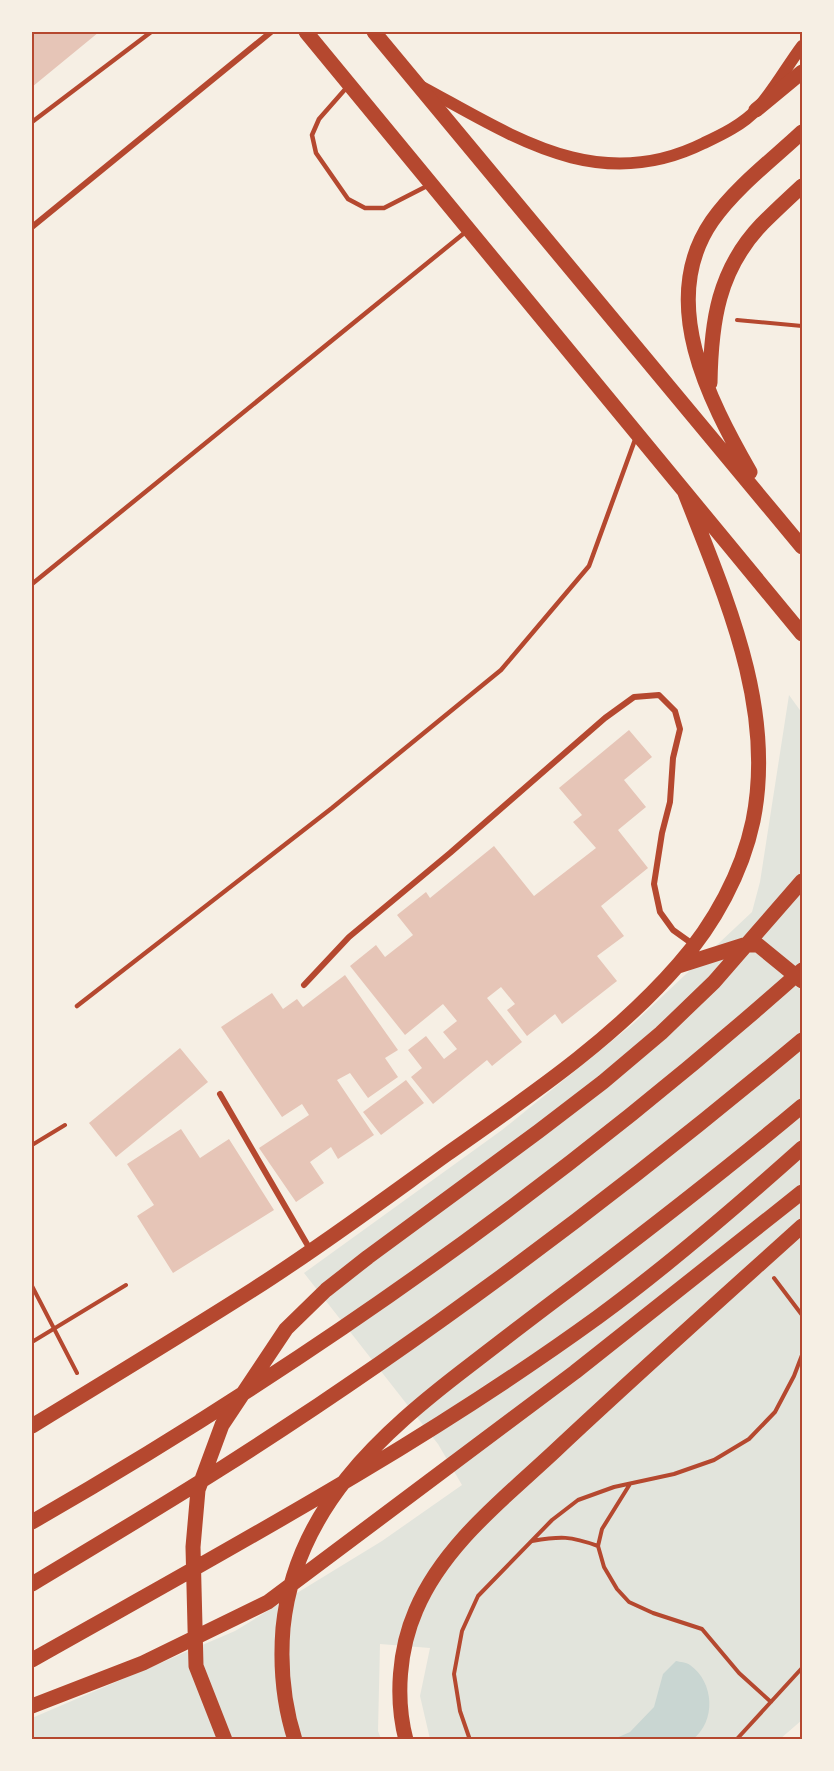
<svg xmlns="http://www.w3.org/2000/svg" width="834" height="1771" font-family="'Fira Sans',sans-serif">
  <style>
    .green { fill: #e2e4dc }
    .water { fill: #c9d6d2 }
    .building { fill: #e6c5b7 }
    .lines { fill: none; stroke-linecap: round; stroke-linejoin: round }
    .path { stroke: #b5482f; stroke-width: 4 }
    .service { stroke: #b5482f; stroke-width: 4.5 }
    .minor { stroke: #b5482f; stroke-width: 6 }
    .secondary { stroke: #b5482f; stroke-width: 12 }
    .primary { stroke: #b5482f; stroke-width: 15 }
    .neatline { fill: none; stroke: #b5482f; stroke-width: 2 }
  </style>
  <rect width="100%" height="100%" fill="#f6efe4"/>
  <!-- green -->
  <path class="green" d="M789 695 802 713V1720L780 1739H430L420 1696 430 1648 380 1644 378 1731 381 1739H32V1718L235 1631 382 1541 462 1485 438 1444 304 1273 502 1130 634 1023 752 912 760 882Z"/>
  <!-- water -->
  <path class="water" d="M676 1661C680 1662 686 1662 690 1665 714 1682 717 1721 692 1740L614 1739 630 1732 654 1707 663 1674Z"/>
  <!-- building -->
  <path class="building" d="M32 32H99L32 87Z
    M629 730 652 757 624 780 646 807 618 830 648 868 601 906 624 936 597 956 617 981 562 1024 555 1014 527 1036 507 1010 515 1004 501 987 487 998 522 1042 492 1066 487 1060 433 1104 411 1077 422 1068 408 1050 426 1036 444 1059 457 1049 443 1032 457 1021 443 1004 405 1035 350 966 376 945 385 957 413 935 397 915 426 892 430 898 494 846 534 896 596 848 573 822 582 815 559 788Z
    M345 975 398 1050 385 1058 398 1077 368 1098 350 1073 337 1080 374 1135 338 1159 331 1147 310 1162 324 1183 296 1202 259 1148 309 1115 302 1104 282 1117 221 1027 272 993 283 1009 297 999 303 1007Z
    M180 1048 208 1082 116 1157 89 1123Z
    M406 1080 424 1103 381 1135 363 1112Z
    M181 1129 200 1158 229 1139 274 1210 173 1273 137 1216 154 1205 127 1164Z"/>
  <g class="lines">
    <!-- path -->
    <path class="path" d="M737 320 802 326
      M32 1145 65 1125
      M774 1278 802 1315
      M32 1286 77 1373
      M32 1342 126 1285
      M630 1484 602 1529 598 1546 604 1567 617 1589 629 1602 653 1613 702 1629 739 1673 771 1702
      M532 1541C561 1536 570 1536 598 1546
      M470 1740 460 1711 454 1674 462 1631 478 1596 552 1520 578 1500 614 1487 674 1474 714 1460 749 1439 775 1412 794 1376 802 1355
      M736 1740 802 1668"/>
    <!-- service -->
    <path class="service" d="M348 86 319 119 312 135 316 153 348 199 365 208H384L427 186
      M32 122 151 32
      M32 584 468 230
      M77 1006 332 808 501 670 589 566 636 437"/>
    <!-- minor -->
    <path class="minor" d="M32 227 271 32
      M304 985 349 937 450 853 605 718 634 697 659 695 675 711 680 729 673 758 670 802 662 833 654 884 660 912 673 930 694 945
      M220 1094 311 1251"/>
    <!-- secondary -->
    <path class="secondary" d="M422 87C513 136 598 196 704 143 721 135 744 124 757 109 774 90 787 66 802 46"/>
    <!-- primary -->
    <path class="primary" d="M306 32 802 634
      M374 32 802 547
      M756 110 802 72
      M710 383C711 322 718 270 762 224 775 211 789 198 802 186
      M750 472C709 400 657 301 712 221 736 187 772 160 802 132
      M678 966 744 945H758L802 981
      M32 1426C106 1381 180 1336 254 1289 320 1247 383 1200 447 1154 528 1097 613 1040 679 964 714 924 742 873 753 821 776 707 725 596 685 493
      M32 1522C307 1364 565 1181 802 970
      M32 1584C95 1546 159 1508 222 1468 424 1340 619 1193 802 1040
      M32 1660C223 1552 419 1447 598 1317 669 1265 736 1207 802 1148
      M32 1706 143 1663 268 1602 575 1372 802 1192
      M225 1740 196 1666 193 1547 198 1490 222 1425 286 1329 326 1290 368 1257 539 1131 603 1082 661 1033 714 982 802 881
      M295 1740C283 1703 280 1666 283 1628 295 1509 380 1434 469 1366 504 1339 539 1312 574 1286 652 1227 728 1168 802 1106
      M406 1740C395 1698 399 1649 416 1610 444 1544 506 1497 556 1450 637 1374 720 1300 802 1226"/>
  </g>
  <!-- border -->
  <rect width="834" height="1771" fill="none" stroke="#f6efe4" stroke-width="66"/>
  <rect x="33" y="33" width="768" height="1705" class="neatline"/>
</svg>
